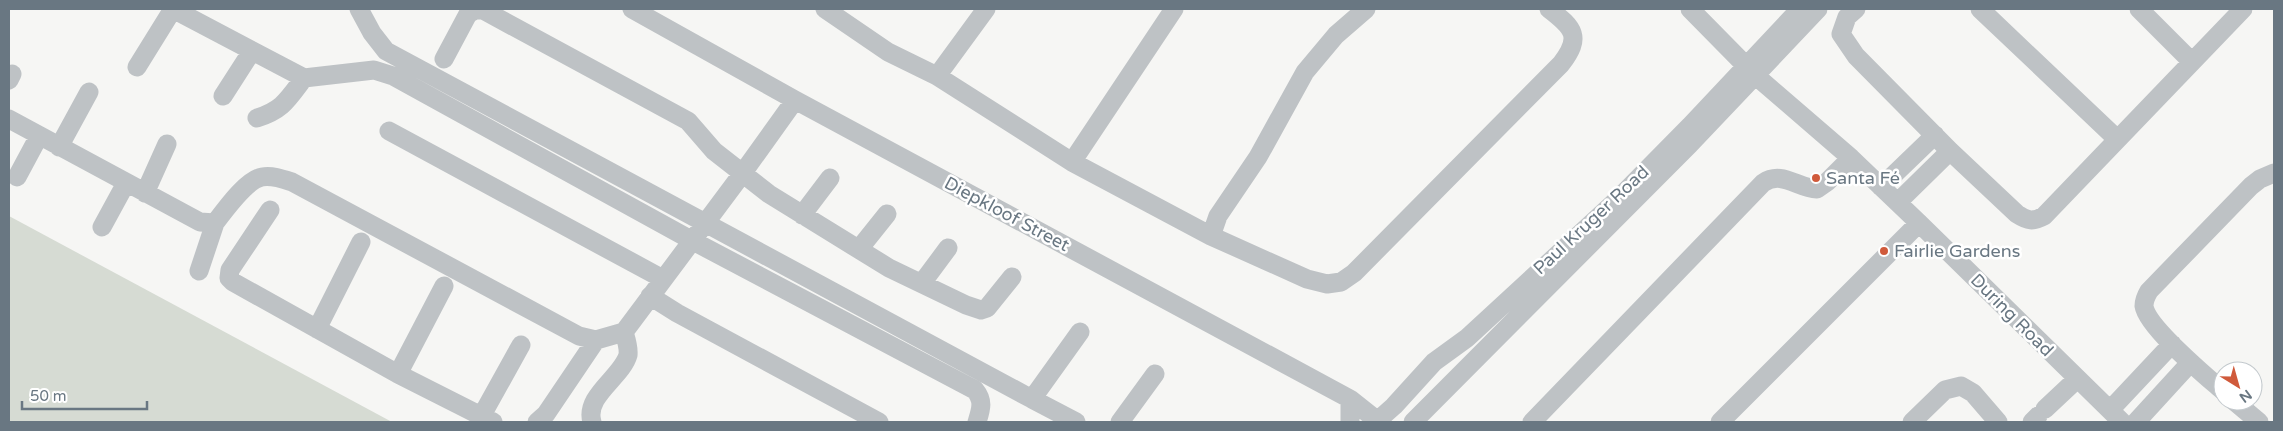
<svg xmlns="http://www.w3.org/2000/svg" width="2283" height="431" font-family="'Varela Round',sans-serif">
  <style>
    .green { fill: #d6dbd3 }
    .lines { fill: none; stroke-linecap: round; stroke-linejoin: round }
    .minor { stroke: #bec2c5; stroke-width: 19 }
    .poi-dot { fill: #d05a3b; stroke: #fff; stroke-width: 2 }
    .labels { text-anchor: middle; stroke-width: 5; stroke-linejoin: round; paint-order: stroke }
    .poi-label { font-size: 18px; fill: #697782; stroke: #fff; text-anchor: start }
    .street-label { font-size: 18px; fill: #697782; stroke: #fff }
  </style>
  <rect width="100%" height="100%" fill="#f6f6f4"/>
  <!-- green -->
  <path class="green" d="M9 216 392 422H9Z"/>
  <g class="lines">
    <!-- minor -->
    <path class="minor" d="M359 9 372 33 386 51 1032 399 1080 332
      M632 9 795 100 1350 399 1379 422
      M825 9 888 52 937 76 1072 162 1211 236 1307 279 1327 284 1341 282 1354 273 1561 64C1582 37 1574 28 1549 9
      M1690 9 1756 76 1851 158 1919 223 2122 422
      M1856 9 1847 17 1841 34 1856 56 1950 151 2017 214C2028 221 2033 222 2044 216L2243 9
      M1980 9 2117 139
      M2139 9 2191 61
      M444 59 468 14 475 10H483L688 121 714 151 769 194 889 268 966 305 981 310 987 308 1012 277
      M137 67 173 9 304 78
      M937 76 986 9
      M9 80 12 74
      M223 96 252 51
      M257 118C283 110 288 99 304 78L374 70 393 76 693 241 975 390C984 401 981 409 977 422
      M9 119 200 222 215 223C225 210 246 180 262 177 272 175 283 179 292 182L579 336 596 340 624 332 742 174 795 100
      M389 131 663 279
      M59 147 89 92
      M1072 162 1174 9
      M17 177 39 136
      M1881 187 1935 135
      M145 193 167 144
      M1898 202 1950 151
      M270 210 230 270 229 278 233 282 398 374 493 422
      M802 215 830 178
      M102 227 126 183
      M1211 236 1218 216 1258 157 1305 72 1336 35 1366 9
      M859 249 887 214
      M199 271 215 223
      M922 283 948 248
      M650 296 677 313 879 422
      M317 329 361 242
      M398 374 444 286
      M2223 391C2206 376 2147 327 2144 306 2144 300 2146 296 2149 291L2251 186 2260 179 2274 173
      M1032 399 1076 422
      M1350 399V422
      M2234 401 2259 422
      M2045 409 2077 379
      M2110 410 2172 344
      M481 417 521 345
      M537 422 546 414 596 340
      M592 422C584 396 622 377 628 355 629 347 626 339 624 332
      M1120 422 1155 374
      M1376 422 1394 406 1434 362 1467 338 1618 199 1690 126 1800 9
      M1413 422 1690 144 1818 9
      M1532 422 1763 183C1782 170 1797 188 1817 189L1827 182 1851 158
      M1720 422 1919 223
      M1912 422 1945 390 1961 386 1973 393 1998 422
      M2032 422 2038 416
      M2136 422 2190 363"/>
  </g>
  <!-- markers -->
  <g class="poi-dot">
    <circle cx="1816" cy="178" r="5"/>
    <circle cx="1884" cy="251" r="5"/>
  </g>
  <g class="labels">
    <!-- poi labels -->
    <g class="poi-label">
      <text x="1826" y="184">Santa Fé</text>
      <text x="1894" y="257">Fairlie Gardens</text>
    </g>
    <!-- street labels -->
    <g class="street-label">
      <text transform="translate(1007 214) rotate(28)" y="6">Diepkloof Street</text>
      <text transform="translate(1591 220) rotate(-43)" y="6">Paul Kruger Road</text>
      <text transform="translate(2012 315) rotate(45)" y="6">During Road</text>
    </g>
  </g>
  <!-- border -->
  <rect width="2283" height="431" fill="none" stroke="#697782" stroke-width="20"/>
  <!-- north arrow -->
  <g transform="translate(2238 386) rotate(143)"><circle r="24" fill="#ffffff" stroke="#c3c9cd"/>
  <path d="M0-4L9 19L0 12L-9 19Z" fill="#d05a3b"/>
  <text y="-8" font-size="14" font-weight="bold" text-anchor="middle" fill="#697782">N</text>
  </g>
  <!-- scale -->
  <path d="M22 401v8h125v-8" fill="none" stroke="#697782" stroke-width="2.5"/>
  <text x="30" y="401" font-size="15" fill="#697782" stroke="#ffffff" stroke-width="4" paint-order="stroke">50 m</text>
</svg>
